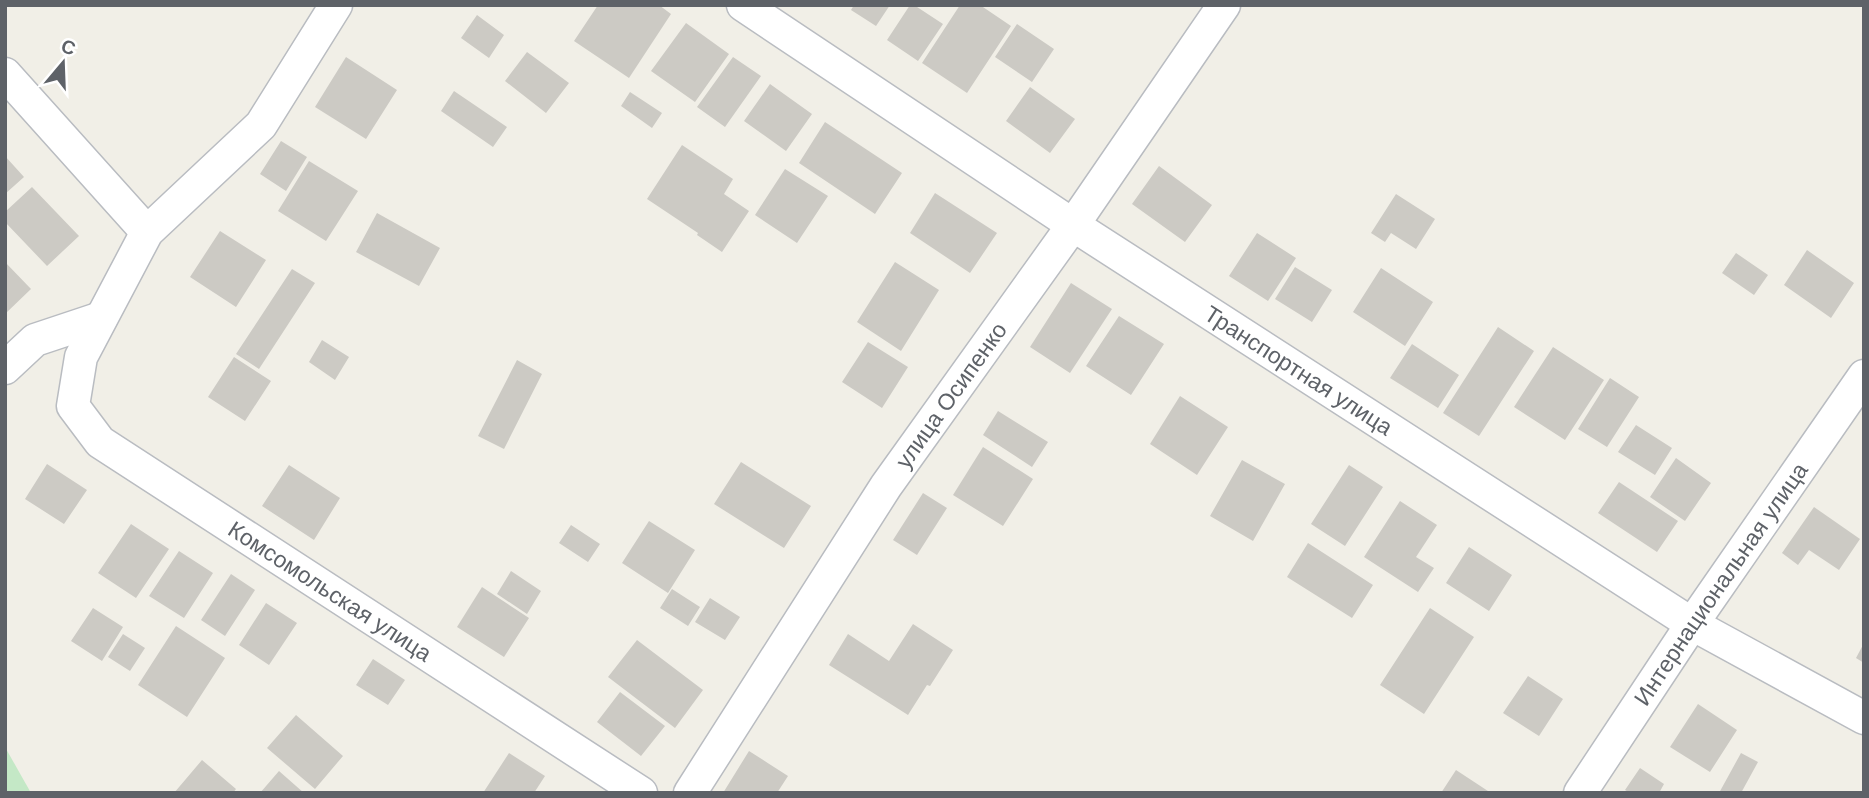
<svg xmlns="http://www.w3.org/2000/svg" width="1869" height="798" font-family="Helvetica,sans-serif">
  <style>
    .green { fill: #c4e8c6 }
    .building { fill: #cccac4 }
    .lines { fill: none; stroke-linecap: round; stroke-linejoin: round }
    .street-casing { stroke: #b9bcc1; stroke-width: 35 }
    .street { stroke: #fff; stroke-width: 32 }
    .labels { text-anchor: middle; stroke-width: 7; stroke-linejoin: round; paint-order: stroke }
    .street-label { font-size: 23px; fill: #5e6268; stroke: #fff }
  </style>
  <rect width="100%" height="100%" fill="#f1efe7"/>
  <!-- green -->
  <path class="green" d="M5 747 31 793H5Z"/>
  <!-- building -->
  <path class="building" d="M598 5H659L671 14 629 78 574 41Z
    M854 5H890L876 26 851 10Z
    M910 5H914L943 24 918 61 887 40Z
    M960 5H980L1011 26 967 93 922 63Z
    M477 15 504 35 489 58 461 38Z
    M686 23 729 54 695 102 651 71Z
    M1017 24 1054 49 1032 82 995 57Z
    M527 52 569 83 546 113 505 81Z
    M346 57 397 90 366 139 315 107Z
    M733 57 761 76 725 127 697 107Z
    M770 84 812 114 786 151 744 121Z
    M1030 87 1075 119 1050 153 1006 121Z
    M454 91 507 127 493 147 441 111Z
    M630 92 662 113 652 128 621 106Z
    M825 122 902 173 875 214 799 163Z
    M281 141 307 157 286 191 260 174Z
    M682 145 733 179 724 194 749 211 722 252 697 235 698 233 647 199Z
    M5 156 24 177 5 194Z
    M309 161 358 191 326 241 278 211Z
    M1159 166 1212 205 1185 242 1132 204Z
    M785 169 828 196 797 243 755 215Z
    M32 187 79 236 47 266 5 222V212Z
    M935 193 997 233 970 273 910 233Z
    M1396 194 1435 219 1416 249 1391 233 1385 242 1371 233Z
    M377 213 440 248 419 286 356 252Z
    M220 231 266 260 236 307 190 277Z
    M1257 233 1296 258 1268 301 1229 276Z
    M1807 250 1854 283 1831 318 1784 285Z
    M1736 253 1768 275 1754 295 1722 273Z
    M5 262 31 289 5 314Z
    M895 262 939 290 901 351 857 322Z
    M1295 267 1332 290 1312 322 1275 299Z
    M1381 268 1433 302 1405 346 1353 312Z
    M292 269 315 283 259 369 236 354Z
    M1071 283 1112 309 1070 373 1030 347Z
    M1119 316 1164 344 1131 395 1086 366Z
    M1498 327 1534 351 1479 436 1443 413Z
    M322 340 349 357 335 380 309 362Z
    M868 342 908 367 882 408 842 382Z
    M1412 344 1459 375 1438 408 1390 378Z
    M1553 347 1604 380 1565 440 1514 407Z
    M234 357 271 381 245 421 208 397Z
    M517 360 542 374 504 449 478 436Z
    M1610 378 1639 397 1607 447 1578 429Z
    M1180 396 1228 427 1197 475 1150 444Z
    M998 411 1048 442 1032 467 983 435Z
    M1636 425 1672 448 1655 475 1618 452Z
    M983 447 1033 479 1003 526 953 495Z
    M1676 458 1711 483 1685 521 1650 497Z
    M1242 460 1285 484 1253 541 1210 516Z
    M741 462 811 506 784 548 714 504Z
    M47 464 87 490 64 524 25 499Z
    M289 465 340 498 314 540 262 506Z
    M1349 465 1383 487 1345 546 1311 524Z
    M1619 482 1678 521 1657 552 1598 513Z
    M923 493 947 508 917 555 893 540Z
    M1400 501 1437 525 1416 557 1434 568 1418 592 1364 557Z
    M1814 507 1860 539 1839 570 1809 550 1798 565 1782 553Z
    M649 521 695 550 668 593 622 563Z
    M131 524 169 549 136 598 98 573Z
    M571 525 600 544 588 562 559 543Z
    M1308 543 1373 585 1352 618 1287 577Z
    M1469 547 1512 575 1489 611 1446 583Z
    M179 551 213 573 184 618 149 596Z
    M511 571 541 591 527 614 497 594Z
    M231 574 255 590 225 636 201 620Z
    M482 587 529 618 504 657 457 627Z
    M672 589 700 607 688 626 660 608Z
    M710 598 740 617 725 640 695 622Z
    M266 603 297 623 269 665 239 645Z
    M93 608 123 627 102 661 71 641Z
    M1430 608 1474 637 1424 714 1380 685Z
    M913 624 953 650 930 686 927 685 908 715 829 665 848 634 889 661Z
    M176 626 225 658 187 717 138 685Z
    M123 634 145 648 130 671 108 657Z
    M637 640 703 690 675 728 608 677Z
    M1864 643V663L1856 658Z
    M373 659 405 680 388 705 356 685Z
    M1528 676 1563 699 1539 736 1503 713Z
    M620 692 665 726 641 756 597 722Z
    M1698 704 1737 730 1710 772 1670 747Z
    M296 715 343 756 315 789 267 748Z
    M749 751 788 776 777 793H723Z
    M509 753 545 776 534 793H483Z
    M1741 753 1758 762 1741 793H1719Z
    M202 760 236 789 233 793H174Z
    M1640 768 1664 784 1659 793H1630L1625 790Z
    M1456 770 1491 793H1441Z
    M279 771 304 793H260Z"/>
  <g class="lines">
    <defs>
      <g id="street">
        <path id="s1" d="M336 5 261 125 147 232 81 357 73 406 100 442 641 793"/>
        <path id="s2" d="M743 5 1073 225 1692 624 1864 718"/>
        <path d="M5 74 147 232"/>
        <path d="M5 368 35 340 101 318"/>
        <path id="s3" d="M690 793 886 486 1073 225 1224 5"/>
        <path id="s4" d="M1580 793 1692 624 1864 376"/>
      </g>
    </defs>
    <!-- street casing -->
    <use href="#street" class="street-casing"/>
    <!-- street -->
    <use href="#street" class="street"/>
  </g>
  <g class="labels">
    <!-- street labels -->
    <g class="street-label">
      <text dy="8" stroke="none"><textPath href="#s2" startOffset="665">Транспортная улица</textPath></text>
      <text dy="8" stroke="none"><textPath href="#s3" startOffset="476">улица Осипенко</textPath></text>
      <text dy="8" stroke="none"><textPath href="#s4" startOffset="252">Интернациональная улица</textPath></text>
      <text dy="8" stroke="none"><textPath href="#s1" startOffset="808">Комсомольская улица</textPath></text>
    </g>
  </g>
  <!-- border -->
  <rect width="1869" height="798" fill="none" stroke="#5e6268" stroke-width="14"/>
  <!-- north arrow -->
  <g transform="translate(63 63) rotate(19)" stroke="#ffffff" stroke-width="5" paint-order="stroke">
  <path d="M0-5L12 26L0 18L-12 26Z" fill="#5e6268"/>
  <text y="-10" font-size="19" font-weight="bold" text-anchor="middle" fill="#5e6268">С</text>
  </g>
</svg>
